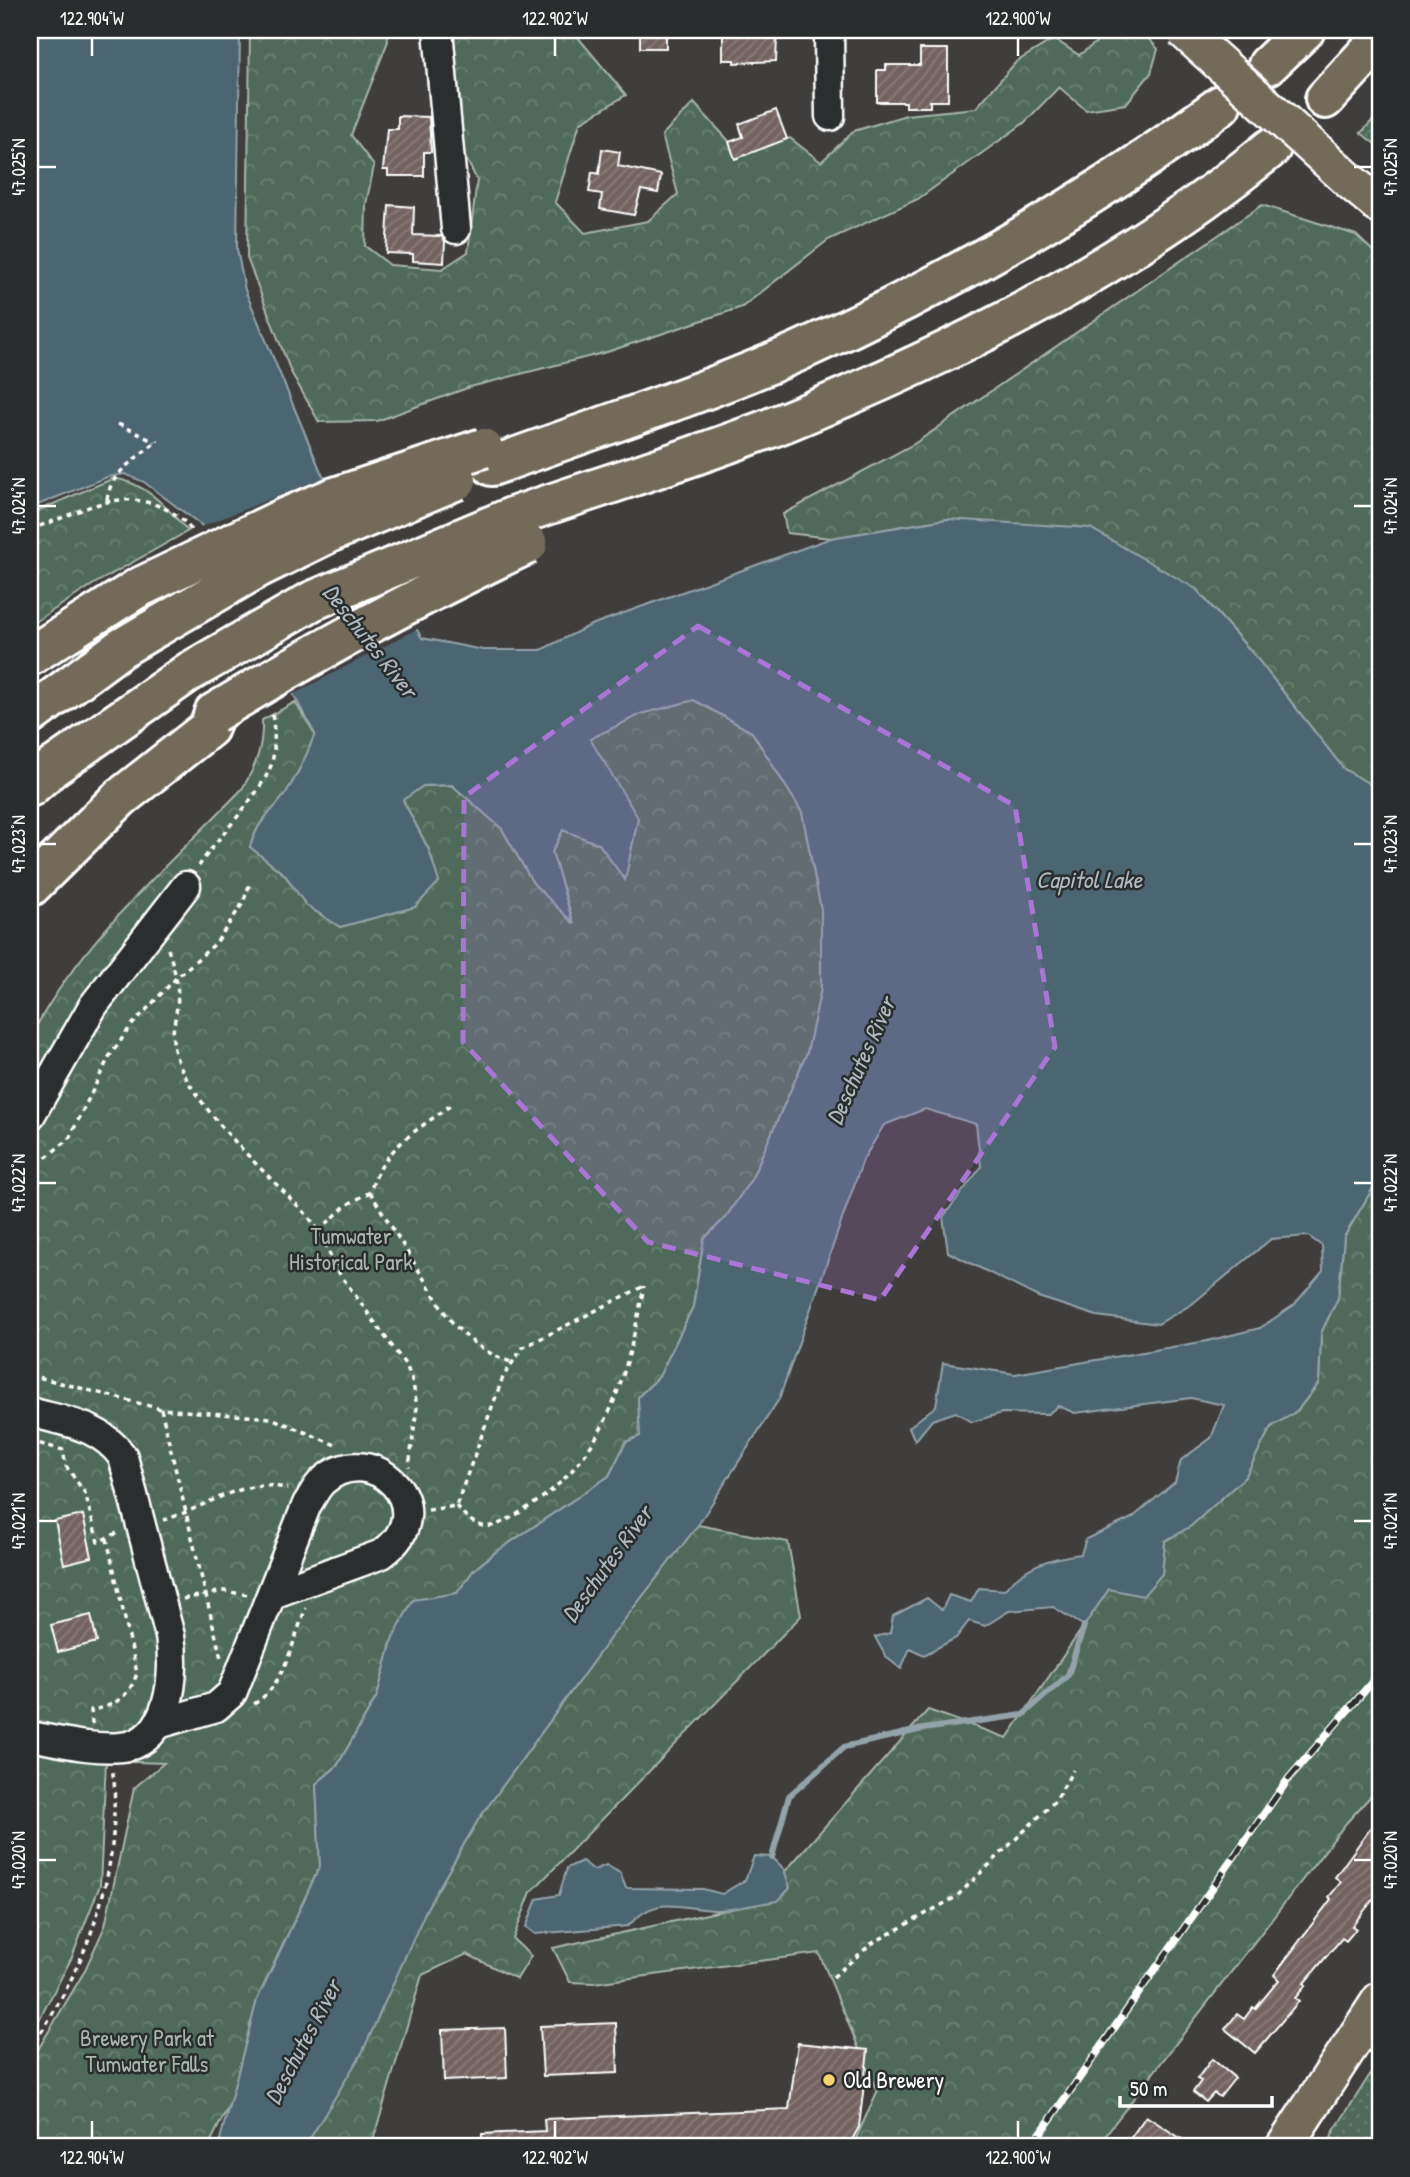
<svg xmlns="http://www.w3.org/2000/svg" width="1410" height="2177" font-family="'Patrick Hand',sans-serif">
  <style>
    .grass { fill: url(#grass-dots); stroke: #a8b5ac; stroke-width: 2 }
    .forest { fill: url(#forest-crowns); stroke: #a8b5ac; stroke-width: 2 }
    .water { fill: #4c6671; stroke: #94a3aa; stroke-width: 2 }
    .pier { fill: #403e3d }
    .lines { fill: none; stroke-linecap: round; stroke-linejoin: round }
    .stream { stroke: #94a3aa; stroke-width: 6 }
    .building { fill: url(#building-hatch); stroke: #fff; stroke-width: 2 }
    .minor-casing { stroke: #fff; stroke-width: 33 }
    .major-casing { stroke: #fff; stroke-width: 40 }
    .highway-casing { stroke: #fff; stroke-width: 44 }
    .path { stroke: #fff; stroke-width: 3.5; stroke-dasharray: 5 5; stroke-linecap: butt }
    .minor { stroke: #2a2d2e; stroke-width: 28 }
    .major { stroke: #736b5a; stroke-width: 35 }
    .highway { stroke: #736b5a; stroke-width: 38 }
    .rail-casing { stroke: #fff; stroke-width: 8 }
    .rail { stroke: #2a2d2e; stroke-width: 5; stroke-dasharray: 16; stroke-linecap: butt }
    .major-bridge-casing { stroke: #fff; stroke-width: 40; stroke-linecap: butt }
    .highway-bridge-casing { stroke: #fff; stroke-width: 44; stroke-linecap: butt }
    .major-bridge { stroke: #736b5a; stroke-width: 35 }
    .highway-bridge { stroke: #736b5a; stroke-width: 38 }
    .marked { fill: #a976d5; fill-opacity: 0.2; stroke: #a976d5; stroke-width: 5; stroke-dasharray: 14 9; stroke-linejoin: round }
    .ticks { fill: none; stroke: #fff; stroke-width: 2.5 }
    .poi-dot { fill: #ffd166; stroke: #2a2d2e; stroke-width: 2.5 }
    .labels { text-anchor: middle; stroke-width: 5; stroke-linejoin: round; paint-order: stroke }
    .park-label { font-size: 23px; fill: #a8b5ac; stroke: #2a2d2e }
    .poi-label { font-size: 23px; fill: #fff; stroke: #2a2d2e; text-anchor: start }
    .water-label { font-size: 24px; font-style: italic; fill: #aebabf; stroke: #2a2d2e }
    .neatline { fill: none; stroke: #fff; stroke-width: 2.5 }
    .ticks-label { font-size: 18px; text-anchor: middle; fill: #fff }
  </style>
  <defs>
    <pattern id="grass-dots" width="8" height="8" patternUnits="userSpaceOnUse" patternTransform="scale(1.75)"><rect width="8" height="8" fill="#506b5a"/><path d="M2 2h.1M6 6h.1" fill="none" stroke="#6a8173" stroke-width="1.8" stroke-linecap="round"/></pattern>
    <pattern id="forest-crowns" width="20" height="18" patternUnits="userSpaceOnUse" patternTransform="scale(1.75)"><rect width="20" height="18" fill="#506b5a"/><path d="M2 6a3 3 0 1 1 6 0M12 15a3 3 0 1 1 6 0" fill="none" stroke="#6a8173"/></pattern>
    <pattern id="building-hatch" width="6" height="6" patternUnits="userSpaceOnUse" patternTransform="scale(1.75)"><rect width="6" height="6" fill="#736461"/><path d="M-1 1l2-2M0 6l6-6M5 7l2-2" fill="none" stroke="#887b79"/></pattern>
  </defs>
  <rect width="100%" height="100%" fill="#403e3d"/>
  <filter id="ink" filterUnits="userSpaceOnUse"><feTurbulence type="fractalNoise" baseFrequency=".0143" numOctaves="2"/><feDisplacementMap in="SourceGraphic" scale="14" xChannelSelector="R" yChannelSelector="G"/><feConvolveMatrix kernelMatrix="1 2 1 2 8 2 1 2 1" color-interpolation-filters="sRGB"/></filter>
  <g filter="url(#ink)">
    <!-- grass -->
    <path class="grass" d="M1380 2059 1378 2147H1335L1331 2140 1332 2134Z"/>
    <!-- forest -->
    <path class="forest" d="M250 30H387L388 41 351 135 374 166 366 204 365 246 390 265 442 269 468 252 477 180 447 121 444 30H572L626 95 580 123 555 202 585 233 648 221 678 194 662 135 694 103 740 153 790 138 821 162 854 131 906 115 976 108 1016 62 1054 39 1079 55 1101 39 1102 30H1141L1158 49 1151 73 1126 104 1086 110 1059 87 1024 123 918 199 828 240 742 307 607 352 470 387 377 421 319 422 291 372 247 258Z
      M1380 112V148L1361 133Z
      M1262 205 1356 235 1380 258V790L1344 769 1255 656 1196 589 947 519 831 538 787 533 783 514 914 444Z
      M114 478C148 484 166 507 188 531L94 584 30 625V514Z
      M694 700 752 732 802 812 821 909V989L807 1053 752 1178 726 1217 704 1239 693 1307 659 1377 638 1397 640 1436 626 1442 609 1476 493 1554 473 1571 457 1593 433 1598 393 1637 377 1696 337 1766 316 1784 320 1866 257 2000 230 2103 208 2147H30V2063L84 1972 105 1926 134 1788 164 1763 106 1761 100 1885 72 1957 30 2037V1038C81 939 166 868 242 789 256 766 263 747 262 720L295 702 315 734C307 755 298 774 286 793 269 817 260 816 250 847L285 875 306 905 340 927 415 907 429 850 402 799 423 786 452 785 502 829 533 883 573 921 552 852 563 830 599 844 625 879 638 819 589 739 641 714Z
      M1380 1176V1786L1347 1822 1096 2147H852L877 2092 819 1953 594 1983 570 1982 553 1948 757 1903 928 1710 1007 1738 1109 1589 1162 1574 1165 1541 1191 1526 1245 1477 1271 1427 1297 1411 1319 1383 1321 1333 1338 1298 1344 1237Z
      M698 1525 788 1542 801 1616 531 1892 513 1939 531 1956 517 1979 467 1954 422 1975 371 2147H305L427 1908 478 1820 610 1638Z"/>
    <!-- water -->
    <path class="water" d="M30 30H240L237 249 245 290 321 472 422 638 483 650H541L591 625 831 538 947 519 1090 528 1196 589 1255 656 1344 769 1380 790V1176L1344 1237 1338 1298 1321 1333 1319 1382 1297 1411 1271 1427 1245 1477 1191 1526 1165 1541 1162 1574 1143 1596 1109 1589 1084 1626 1053 1607 1009 1611 985 1626 969 1621 956 1638 924 1655 910 1648 901 1669 886 1657 875 1637 890 1633 893 1616 927 1598 942 1610 949 1595 971 1602 979 1588 1004 1590C1026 1565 1049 1558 1081 1554L1086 1539 1132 1518 1175 1482 1181 1460 1211 1438 1224 1405 1191 1398 1075 1413 1058 1406 1048 1414 1002 1413 972 1422 956 1412 932 1420 915 1441 909 1427 936 1406 943 1363 1015 1374 1207 1341 1260 1328 1294 1305 1323 1271 1322 1246 1308 1236 1271 1239 1192 1304 1158 1324 1097 1316 1038 1297 948 1252 943 1217 981 1167 976 1124 925 1109 884 1125 863 1160 779 1399 698 1525 610 1638 478 1820 427 1908 363 2051 305 2147H218L257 2000 320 1866 316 1784 337 1766 377 1696 393 1637 413 1600 457 1593 473 1571 493 1554 609 1476 626 1442 640 1436 638 1397 659 1377 693 1307 704 1239 726 1217 752 1178 807 1053 821 989V909L802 812 752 732 694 700 641 714 590 739 638 818 625 880 599 844 563 830 552 852 573 923 533 883 502 829 452 785 423 786 403 800 429 850 439 882 415 907 340 927 306 905 285 875 250 847C260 816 269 817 286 793 298 774 307 755 315 734L201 525 144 482 125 474 107 477 30 508Z
      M754 1856 772 1857 784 1869 790 1888 778 1901C758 1903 734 1911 713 1910 675 1908 658 1894 628 1926L535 1934 526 1927 537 1899 559 1895 567 1868 582 1861 594 1870 606 1865 620 1873 626 1888 703 1889 722 1894 745 1880Z"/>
    <!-- pier -->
    <path class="pier" d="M327 476 419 628 288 697 198 528Z"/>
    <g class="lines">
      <!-- stream -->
      <path class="stream" d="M772 1857 789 1796 844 1747 923 1729 1023 1715 1068 1675 1084 1626"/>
    </g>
    <!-- building -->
    <path class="building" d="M640 30H666V48H640Z
      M723 30 766 31V36L777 37 776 61 734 63V60H723Z
      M920 49H948V101H930V107H906V102H877V70H886V65H920Z
      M776 110 787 139 735 159 729 142 743 137 739 124Z
      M398 116 429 117 431 152H424V176H388V170H383L387 129H398Z
      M602 149 620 152 618 166 661 175 658 193 641 190 634 215 600 209 602 194 589 192 592 172 599 174Z
      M389 205 414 207 413 235 441 236 445 241 444 263 413 261V254L386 253Z
      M83 1515 92 1557 64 1564 55 1521Z
      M91 1615 97 1642 58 1652 51 1625Z
      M1380 1815V1891L1352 1926 1356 1929 1346 1941 1342 1938 1304 1983 1306 1985 1295 1998 1299 2001 1255 2053 1225 2029 1237 2014 1244 2019 1253 2007 1255 2009 1279 1980 1274 1975 1331 1899 1329 1897 1341 1882 1335 1877Z
      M616 2023 618 2073 543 2076 540 2026Z
      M505 2028 507 2078 444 2081 442 2030Z
      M798 2043 868 2050 859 2127 848 2147H482V2134L545 2131 544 2119 789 2109Z
      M1212 2059 1235 2078 1220 2097 1214 2093 1206 2102 1193 2092 1201 2081 1197 2079Z
      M1146 2116 1194 2147H1144L1130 2139Z"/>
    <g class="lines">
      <defs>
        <path id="minor" d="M438 30 456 229
          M829 30 830 116
          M30 1116 93 1006 186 886
          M30 1412C66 1422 100 1425 123 1457L170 1636C176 1674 171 1743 121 1747 92 1750 59 1741 30 1736
          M158 1724 216 1707 232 1693 307 1504C312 1497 316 1487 323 1481 371 1437 445 1508 382 1554L275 1593"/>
        <path id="major" d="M1351 182 1380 206
          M1284 2147 1380 2000"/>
        <path id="highway" d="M1268 65 1305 30
          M1325 99 1380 39
          M492 466C593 429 697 396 795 353 942 288 1092 201 1221 105
          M512 517C604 485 698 457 788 421 959 351 1128 266 1271 148
          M30 656 138 588
          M30 715 121 648 160 625
          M30 787 53 767 189 672
          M30 887 120 798 209 728 214 713"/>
      </defs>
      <!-- minor casing -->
      <use href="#minor" class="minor-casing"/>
      <!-- major casing -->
      <use href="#major" class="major-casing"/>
      <!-- highway casing -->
      <use href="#highway" class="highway-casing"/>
      <!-- path -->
      <path class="path" d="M118 424 155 442
        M107 500C110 472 138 458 158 440
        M30 529C77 516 110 487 159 506 172 511 186 520 192 532
        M199 866C216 839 265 790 272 762 276 745 274 729 272 712
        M168 949C174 968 180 986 177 1007 175 1022 171 1033 174 1049 185 1100 271 1178 308 1216L319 1231 337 1270 407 1367 413 1383 417 1407 409 1467
        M30 1170 69 1139 109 1057 131 1026 177 977 216 943 243 903 250 883
        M370 1192 447 1316C465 1338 484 1353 511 1362
        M319 1231 345 1206 370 1192C384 1147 415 1132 451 1105
        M30 1375 161 1409 271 1418 338 1446
        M161 1409 221 1658
        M30 1441 63 1450 66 1466 85 1493 98 1542 117 1533
        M456 1506C480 1533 489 1531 519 1513 607 1462 626 1379 644 1286
        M428 1510 456 1506 503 1377 522 1348 644 1286
        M163 1520C205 1509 244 1475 288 1489
        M183 1599 224 1591 248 1595
        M254 1704C286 1684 292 1641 306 1608
        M92 1724 91 1710C114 1707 130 1696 137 1673L107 1539
        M833 1977 871 1944 956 1897 1056 1800 1073 1770
        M30 2049C78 1979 113 1898 114 1813 114 1799 116 1784 112 1770"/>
      <!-- minor -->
      <use href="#minor" class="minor"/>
      <!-- major -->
      <use href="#major" class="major"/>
      <!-- highway -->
      <use href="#highway" class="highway"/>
      <defs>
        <path id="rail" d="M1031 2147 1289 1778 1380 1673"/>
      </defs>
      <!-- rail casing -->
      <use href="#rail" class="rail-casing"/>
      <!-- rail -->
      <use href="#rail" class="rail"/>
      <defs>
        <path id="major-bridge" d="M1183 30 1351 182"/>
        <path id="highway-bridge" d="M138 588 284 518 332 498 483 448
          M160 625 258 568 329 533 457 480
          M189 672 312 601 512 517
          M214 713C317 651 420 595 528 544"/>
      </defs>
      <!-- major-bridge casing -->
      <use href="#major-bridge" class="major-bridge-casing"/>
      <!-- highway-bridge casing -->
      <use href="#highway-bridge" class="highway-bridge-casing"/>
      <!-- major-bridge -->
      <use href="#major-bridge" class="major-bridge"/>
      <!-- highway-bridge -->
      <use href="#highway-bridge" class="highway-bridge"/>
    </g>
  </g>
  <!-- marked area -->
  <path class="marked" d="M698 626 1015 806 1055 1047 880 1300 648 1242 463 1042 464 797Z"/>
  <!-- ticks -->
  <path class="ticks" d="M92 38V56M555 38V56M1018 38V56M38 167H56M1354 167H1372M38 506H56M1354 506H1372M38 844H56M1354 844H1372M38 1183H56M1354 1183H1372M38 1521H56M1354 1521H1372M38 1860H56M1354 1860H1372M92 2121V2138M555 2121V2138M1018 2121V2138"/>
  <!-- markers -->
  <circle class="poi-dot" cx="829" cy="2080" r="7"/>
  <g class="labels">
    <!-- park labels -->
    <g class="park-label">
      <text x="351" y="1244">Tumwater<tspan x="351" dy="26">Historical Park</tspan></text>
      <text x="147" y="2046">Brewery Park at<tspan x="147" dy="26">Tumwater Falls</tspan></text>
    </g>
    <!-- poi labels -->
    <g class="poi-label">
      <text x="843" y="2088">Old Brewery</text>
    </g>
    <!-- water labels -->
    <g class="water-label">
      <text transform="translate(370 641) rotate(52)" y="8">Deschutes River</text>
      <text x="1089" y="888">Capitol Lake</text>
      <text transform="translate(861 1061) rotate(-66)" y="8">Deschutes River</text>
      <text transform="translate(607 1564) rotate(-54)" y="8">Deschutes River</text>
      <text transform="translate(303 2042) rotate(-62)" y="8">Deschutes River</text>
    </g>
  </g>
  <!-- margin -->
  <rect width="1410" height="2177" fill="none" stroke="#2a2d2e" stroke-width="77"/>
  <!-- scale -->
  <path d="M1120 2096v10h152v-10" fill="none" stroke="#ffffff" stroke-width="3.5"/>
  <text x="1130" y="2096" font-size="21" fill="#ffffff" stroke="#2a2d2e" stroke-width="5" paint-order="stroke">50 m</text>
  <rect x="38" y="38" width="1334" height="2100" class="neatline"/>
  <g class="ticks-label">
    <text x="92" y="25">122.904°W</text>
    <text x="555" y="25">122.902°W</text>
    <text x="1018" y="25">122.900°W</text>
    <text transform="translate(19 167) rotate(-90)" y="6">47.025°N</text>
    <text transform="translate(1391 167) rotate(-90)" y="6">47.025°N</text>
    <text transform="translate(19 506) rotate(-90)" y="6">47.024°N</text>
    <text transform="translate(1391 506) rotate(-90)" y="6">47.024°N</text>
    <text transform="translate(19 844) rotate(-90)" y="6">47.023°N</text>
    <text transform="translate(1391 844) rotate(-90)" y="6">47.023°N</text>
    <text transform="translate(19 1183) rotate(-90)" y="6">47.022°N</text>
    <text transform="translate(1391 1183) rotate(-90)" y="6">47.022°N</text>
    <text transform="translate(19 1521) rotate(-90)" y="6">47.021°N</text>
    <text transform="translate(1391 1521) rotate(-90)" y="6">47.021°N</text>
    <text transform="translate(19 1860) rotate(-90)" y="6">47.020°N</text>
    <text transform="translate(1391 1860) rotate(-90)" y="6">47.020°N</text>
    <text x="92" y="2164">122.904°W</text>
    <text x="555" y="2164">122.902°W</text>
    <text x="1018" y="2164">122.900°W</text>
  </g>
</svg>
